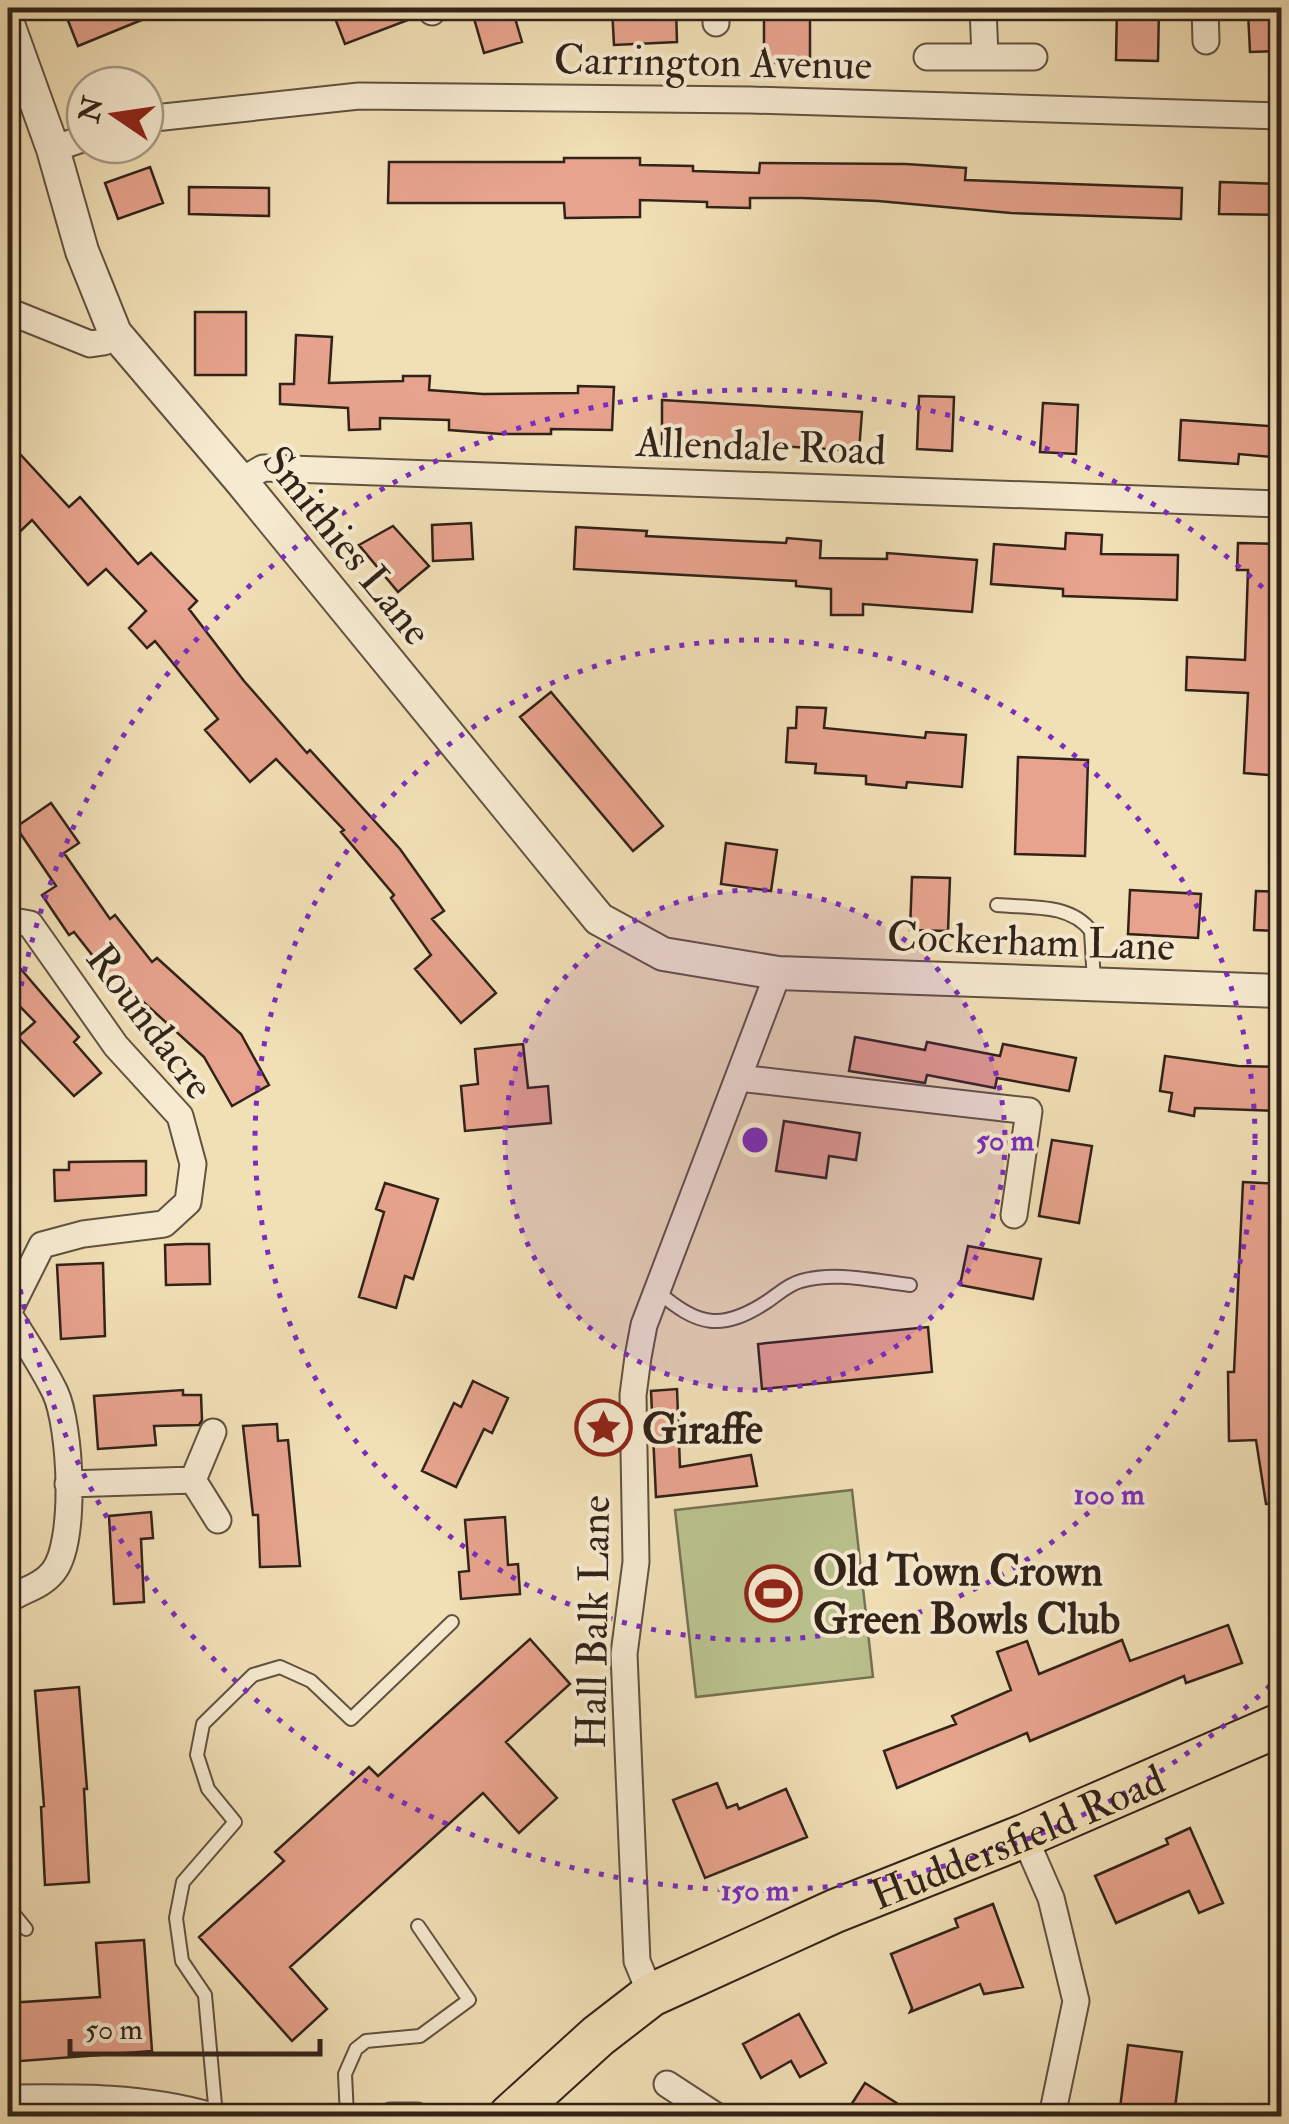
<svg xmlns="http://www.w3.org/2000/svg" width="1289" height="2124" font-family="'IM FELL Double Pica',serif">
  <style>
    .green { fill: #bac28e; stroke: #767254; stroke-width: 2.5 }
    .building { fill: #e7a38d; stroke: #312319; stroke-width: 2.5 }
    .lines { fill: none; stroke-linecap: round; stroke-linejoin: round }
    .service-casing { stroke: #615240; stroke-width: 16 }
    .minor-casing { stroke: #615240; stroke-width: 29 }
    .tertiary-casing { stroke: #615240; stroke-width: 36 }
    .trunk-casing { stroke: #312319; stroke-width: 46 }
    .service { stroke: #f6ead0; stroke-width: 12 }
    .minor { stroke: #f6ead0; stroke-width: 25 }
    .tertiary { stroke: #f6ead0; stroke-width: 32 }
    .trunk { stroke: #f1dfb6; stroke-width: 42 }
    .ring { fill: none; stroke: #7b2cbf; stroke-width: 5; stroke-dasharray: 5 10 }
    .labels { text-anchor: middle; stroke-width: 8; stroke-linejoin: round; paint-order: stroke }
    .street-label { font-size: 42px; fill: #312319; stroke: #f6ead0 }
    .poi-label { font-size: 42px; font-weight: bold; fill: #312319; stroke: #f6ead0; text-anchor: start }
    .centre { fill: #7b2cbf; stroke: #f6ead0; stroke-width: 5 }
    .ring-label { font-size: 30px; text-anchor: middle; font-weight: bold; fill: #7b2cbf; stroke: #f6ead0; stroke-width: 8; stroke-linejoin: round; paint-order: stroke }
  </style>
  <rect width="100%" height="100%" fill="#f1dfb6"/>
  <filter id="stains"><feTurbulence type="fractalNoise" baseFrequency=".002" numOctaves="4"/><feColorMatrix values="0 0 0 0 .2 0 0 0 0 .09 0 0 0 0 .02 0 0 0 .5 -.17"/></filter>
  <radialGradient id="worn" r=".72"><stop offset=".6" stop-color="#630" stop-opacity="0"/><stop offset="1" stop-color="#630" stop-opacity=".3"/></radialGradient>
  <!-- green -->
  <path class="green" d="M852 1490 873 1677 696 1697 675 1510Z"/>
  <!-- building -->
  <path class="building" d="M63 8H171L78 46Z
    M331 8H414L416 17 345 44Z
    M471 8H512L522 42 484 53Z
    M612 8H676L677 42 614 45Z
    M1117 8H1159L1158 61 1116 60Z
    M1248 12H1282V51L1250 52Z
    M764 14H810V63H764Z
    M564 158H640V165L693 166V171L759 173 760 163 906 164 966 168 965 180 1182 188 1181 219 1011 213 878 201 802 198H750V208L707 207V202L640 200V217L565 218 564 203H388L389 162H564Z
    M150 167 163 203 118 219 105 183Z
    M1220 182 1282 184V215L1219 214Z
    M189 187 269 188V216L189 214Z
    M195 312H246V375H195Z
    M296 335 332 337 329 383 403 381V376H430L429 390 483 394 578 393V386L614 387 612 430 551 429V434H501L449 430V420L380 418V429L349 430 348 408 280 404V384H294Z
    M919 396 954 397 952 451 917 449Z
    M662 400 862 412 859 451 697 441V445L662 444Z
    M1043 403 1078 405 1076 454 1040 452Z
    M1181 420 1282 427V458L1239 454 1238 464 1179 460Z
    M8 441 69 507 80 497 138 564 151 553 197 601 189 609 244 681 307 753 310 750 400 849 444 911 432 919 496 993 461 1023 415 969 431 955 391 898 394 895 341 832 344 830 276 759 250 782 205 730 218 719 155 641 147 648 129 628 146 611 106 569 88 585 32 520 8 543Z
    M471 523 473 559 433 561 432 525Z
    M393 526 429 566 398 592 359 545Z
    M576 527 647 531 646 536 786 543 787 538 821 541 820 558 887 559V553L977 560 972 612 863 604V615H831V589L796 586V581L574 569Z
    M1066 533 1102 535 1101 554 1178 555 1177 600 1063 596V589L991 584 994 544 1065 549Z
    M1238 543 1282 544V776L1244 773 1248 693 1186 690 1187 657 1245 660 1248 570H1237Z
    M551 692 663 826 633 851 520 717Z
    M797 707 826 708 824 728 925 738 926 732 966 735 962 787 907 782 906 788 866 784V776L815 773 816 764 786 762 788 728H796Z
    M1018 757 1088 760 1085 856 1015 854Z
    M51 803 79 843 64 853 110 919 115 915 152 962 157 958 241 1034 269 1085 232 1106 204 1057 115 976 111 979 74 932 69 935 42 895 56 886 16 827Z
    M726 843 777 850 771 891 721 884Z
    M912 877 950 878 948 931 910 930Z
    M1130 890 1201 894 1198 938 1128 934Z
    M1256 891 1282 892V931L1254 930Z
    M8 954 79 1037 74 1042 101 1073 74 1096 18 1037 35 1022 8 994Z
    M855 1037 925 1050 927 1042 1000 1056 1003 1044 1076 1058 1069 1091 997 1078 995 1088 927 1075 925 1083 849 1071Z
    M523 1044 528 1088 548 1086 551 1123 465 1131 461 1086 478 1084 475 1049Z
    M1165 1056 1238 1066 1282 1067V1111L1195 1108 1194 1116 1169 1111 1172 1093 1160 1091Z
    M784 1121 860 1133 856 1160 829 1156 826 1178 776 1171Z
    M1052 1140 1092 1146 1079 1223 1039 1216Z
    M146 1161V1195L55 1201 54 1170H69V1162Z
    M1243 1182 1282 1184V1503L1266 1504 1256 1440 1229 1441 1228 1372H1234Z
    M385 1183 438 1199 413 1279 405 1276 396 1308 359 1297 384 1212 376 1209Z
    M186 1244H209L210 1284 166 1285 165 1245Z
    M968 1246 1041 1259 1033 1299 960 1285Z
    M103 1263 105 1336 61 1339 57 1265Z
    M928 1327 932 1372 762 1389 758 1344Z
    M473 1381 508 1398 492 1433 484 1429 456 1487 422 1471 454 1403 461 1407Z
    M677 1389 680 1467 751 1455 757 1486 656 1497 651 1391Z
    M183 1390V1395H201L202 1420 199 1425 154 1426 156 1445 98 1449 94 1396Z
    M277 1424 278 1441 288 1440 300 1566 260 1567 258 1515H253L243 1426Z
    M151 1512 153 1538 141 1539 144 1602 114 1604 109 1516Z
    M505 1517 508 1565 518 1564 520 1594 461 1599 459 1572 469 1571 465 1520Z
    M1228 1625 1242 1663 1186 1683 1184 1676 1030 1741 1027 1733 897 1788 884 1751 956 1724 952 1716 1011 1690 997 1652 1027 1641 1039 1674 1122 1640 1130 1661Z
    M530 1639 570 1684 506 1742 557 1798 519 1833 483 1793 290 1967 327 2009 292 2041 199 1937 284 1861 275 1852 369 1767 378 1776Z
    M79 1687 87 1789H84L89 1882 45 1885 41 1807 44 1806 35 1691Z
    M717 1783 727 1808 737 1804 739 1809 786 1789 807 1837 705 1878 673 1800Z
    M1190 1828 1223 1903 1199 1913 1189 1891 1116 1923 1095 1876 1168 1844 1166 1839Z
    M993 1904 1023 1987 984 1994 980 1984 910 2012 912 2008 891 1954 958 1927 955 1919Z
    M144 1940 152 2051 8 2062V2003L100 1997 96 1943Z
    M799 2014 826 2063 800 2077 791 2061 761 2078 743 2044Z
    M1128 2045 1182 2052 1174 2116H1119Z
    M865 2083 917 2116H844Z"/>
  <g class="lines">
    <defs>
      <path id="service" d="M997 905C1029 908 1070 903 1091 931L1094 982
        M657 1291C698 1326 721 1332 768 1301 778 1294 789 1284 801 1281 836 1271 874 1281 910 1285
        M8 1907 26 1929
        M216 2116 205 1995 182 1961 176 1918 183 1882 235 1822 208 1789 197 1755 203 1724 253 1675 280 1667 311 1681 351 1719 452 1622
        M347 2116 345 2074 356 2049 366 2041 420 2036 469 2000 418 1926"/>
      <path id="minor" d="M430 8 432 12
        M983 8 985 56
        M1205 8 1206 41
        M716 23V8
        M927 57H1034
        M145 119 359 96 751 100 1282 116
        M53 149 85 138
        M8 311 90 344 104 342 115 333
        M241 481 263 468 1282 504
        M8 920 30 924 116 1046 180 1116 193 1164 188 1202 164 1224 83 1234 42 1245 8 1313
        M739 1078 1029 1111 1014 1215
        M193 1480 218 1520
        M68 1484 193 1480 213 1432
        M8 1600C22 1590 41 1587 53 1572 77 1543 71 1426 55 1392 42 1365 24 1339 8 1313
        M1024 1836 1051 1898 1076 2001 1052 2116
        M651 1995 637 1961 624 1654 636 1562 633 1395 638 1357 644 1325 778 973
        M667 2084 716 2116
        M8 2098C77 2097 144 2096 212 2116
        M391 2116H417"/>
      <path id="tertiary" d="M8 24 53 149 82 251 115 333 241 481 599 919 663 954 778 973 1282 991"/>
      <g id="trunk">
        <path id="s1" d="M510 2116 598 2036 651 1995 835 1911 1024 1836 1282 1724"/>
      </g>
    </defs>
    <!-- service casing -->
    <use href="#service" class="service-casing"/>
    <!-- minor casing -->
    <use href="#minor" class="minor-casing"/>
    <!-- tertiary casing -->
    <use href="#tertiary" class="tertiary-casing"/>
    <!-- trunk casing -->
    <use href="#trunk" class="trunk-casing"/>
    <!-- service -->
    <use href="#service" class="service"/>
    <!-- minor -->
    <use href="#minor" class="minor"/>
    <!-- tertiary -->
    <use href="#tertiary" class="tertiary"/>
    <!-- trunk -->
    <use href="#trunk" class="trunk"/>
  </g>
  <!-- distance rings -->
  <circle cx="755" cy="1140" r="250" fill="#7b2cbf" fill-opacity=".12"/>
  <g class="ring">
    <circle cx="755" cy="1140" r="250"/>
    <circle cx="755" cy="1140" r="500"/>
    <path d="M1281 1675A750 750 0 0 1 8 1205M8 1075A750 750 0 0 1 1281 605"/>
  </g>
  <!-- icons -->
  <defs>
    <symbol id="sight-ring" viewBox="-11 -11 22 22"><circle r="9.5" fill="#f6ead0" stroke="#8f2418" stroke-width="1.5"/><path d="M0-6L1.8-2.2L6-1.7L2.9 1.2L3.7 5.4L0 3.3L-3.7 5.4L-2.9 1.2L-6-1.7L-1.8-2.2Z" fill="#8f2418"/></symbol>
    <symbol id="stadium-ring" viewBox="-11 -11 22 22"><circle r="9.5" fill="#f6ead0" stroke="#8f2418" stroke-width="1.5"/><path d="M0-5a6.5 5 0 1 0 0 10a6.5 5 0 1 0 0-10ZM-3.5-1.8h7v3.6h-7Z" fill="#8f2418"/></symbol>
  </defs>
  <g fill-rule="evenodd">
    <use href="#sight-ring" x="572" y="1396" width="63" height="63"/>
    <use href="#stadium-ring" x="742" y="1562" width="63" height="63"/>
  </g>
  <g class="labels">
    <!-- street labels -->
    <g class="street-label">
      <text transform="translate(713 61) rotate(1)" y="15">Carrington Avenue</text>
      <text transform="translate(761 445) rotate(2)" y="15">Allendale Road</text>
      <text transform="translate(348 545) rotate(51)" y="15">Smithies Lane</text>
      <text transform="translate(1031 940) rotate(2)" y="15">Cockerham Lane</text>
      <text transform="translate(151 1021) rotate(53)" y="15">Roundacre</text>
      <text transform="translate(592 1622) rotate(-89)" y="15">Hall Balk Lane</text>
      <text dy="15" stroke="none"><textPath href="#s1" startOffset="585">Huddersfield Road</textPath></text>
    </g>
    <!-- poi labels -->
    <g class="poi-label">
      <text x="642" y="1443">Giraffe</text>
      <text x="813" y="1585">Old Town Crown<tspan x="813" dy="48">Green Bowls Club</tspan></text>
    </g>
  </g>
  <circle cx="755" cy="1140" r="15" class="centre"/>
  <g class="ring-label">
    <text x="1005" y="1150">50 m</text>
    <text x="1109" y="1504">100 m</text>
    <text x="755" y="1900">150 m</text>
  </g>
  <!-- margin -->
  <rect width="1289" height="2124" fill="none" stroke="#f1dfb6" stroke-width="40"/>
  <rect x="10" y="10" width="1269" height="2104" fill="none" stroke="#312319" stroke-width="5"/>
  <rect x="20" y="20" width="1249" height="2084" fill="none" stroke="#312319" stroke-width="2.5"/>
  <!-- north arrow -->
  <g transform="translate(115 115) rotate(283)"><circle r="48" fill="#f6ead0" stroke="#a79a87" stroke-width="2.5"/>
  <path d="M0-8L18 38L0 25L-18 38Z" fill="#8f2418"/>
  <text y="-15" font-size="28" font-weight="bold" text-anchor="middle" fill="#312319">N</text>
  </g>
  <!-- scale -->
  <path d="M70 2039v15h250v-15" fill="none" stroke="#312319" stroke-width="5"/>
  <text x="85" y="2039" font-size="30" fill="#312319" stroke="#f6ead0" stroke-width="8" paint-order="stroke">50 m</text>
  <rect width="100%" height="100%" filter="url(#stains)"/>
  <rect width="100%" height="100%" fill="url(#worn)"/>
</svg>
